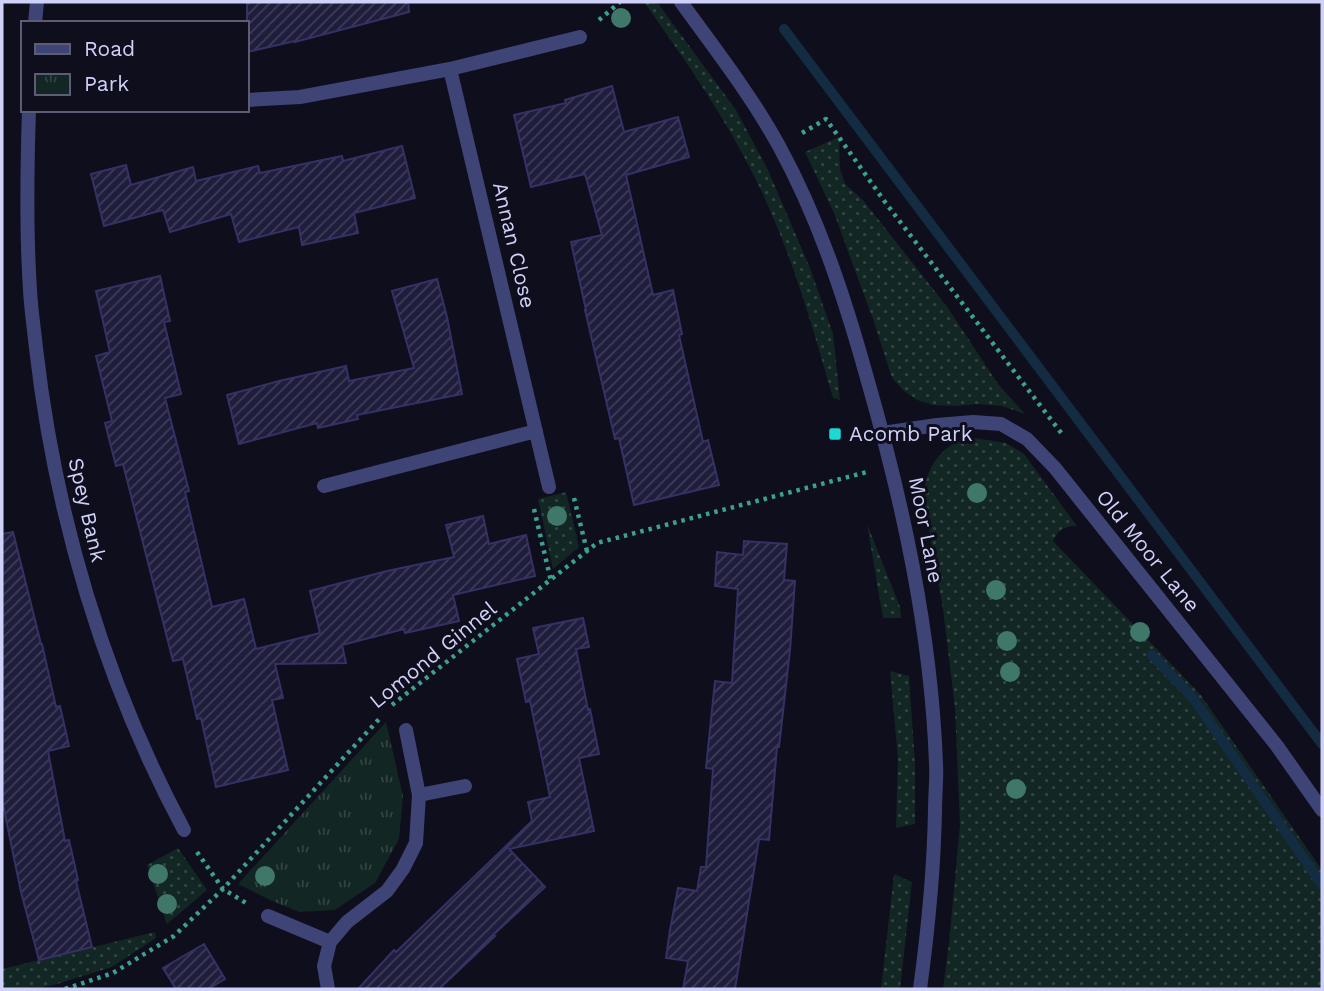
<svg xmlns="http://www.w3.org/2000/svg" width="1324" height="991" font-family="'Work Sans',sans-serif">
  <style>
    .grass { fill: url(#grass-dots) }
    .park { fill: url(#park-tufts) }
    .lines { fill: none; stroke-linecap: round; stroke-linejoin: round }
    .stream { stroke: #142c41; stroke-width: 10 }
    .building { fill: url(#building-hatch); stroke: #353165; stroke-width: 2 }
    .path { stroke: #3ba28f; stroke-width: 4.5; stroke-dasharray: 3.5 5; stroke-linecap: butt }
    .minor { stroke: #3f4476; stroke-width: 14 }
    .tertiary { stroke: #3f4476; stroke-width: 14 }
    .tree { fill: #3f7869 }
    .poi-dot { fill: #1bdad5; stroke: #0f0e1d; stroke-width: 2.5 }
    .labels { text-anchor: middle; stroke-width: 6; stroke-linejoin: round; paint-order: stroke }
    .street-label { font-size: 21px; fill: #d0d1f9; stroke: #0f0e1d }
    .poi-label { font-size: 21px; fill: #d0d1f9; stroke: #0f0e1d; text-anchor: start }
  </style>
  <defs>
    <pattern id="grass-dots" width="8" height="8" patternUnits="userSpaceOnUse" patternTransform="scale(1.75)"><rect width="8" height="8" fill="#122623"/><path d="M2 2h.1M6 6h.1" fill="none" stroke="#344" stroke-width="1.8" stroke-linecap="round"/></pattern>
    <pattern id="park-tufts" width="24" height="20" patternUnits="userSpaceOnUse" patternTransform="scale(1.75)"><rect width="24" height="20" fill="#122623"/><path d="M3 7l-1-3M5 7V3M7 7l1-3M15 17l-1-3M17 17v-4M19 17l1-3" fill="none" stroke="#344"/></pattern>
    <pattern id="building-hatch" width="6" height="6" patternUnits="userSpaceOnUse" patternTransform="scale(1.75)"><rect width="6" height="6" fill="#1f1d3c"/><path d="M-1 1l2-2M0 6l6-6M5 7l2-2" fill="none" stroke="#3e3d59"/></pattern>
  </defs>
  <rect width="100%" height="100%" fill="#0f0e1d"/>
  <!-- grass -->
  <path class="grass" d="M644 2H657L736 110 768 170 810 268 833 334 840 400 833 398C812 325 791 251 757 182 726 118 685 60 644 2Z
    M839 137 840 169 845 184 863 200 948 308 998 384 1025 414 1002 406 978 404 954 406 933 405 917 400 904 391 892 378 874 322 834 213 805 152Z
    M975 438 1006 443 1024 454 1077 526C1065 525 1058 530 1053 541L1200 694 1322 870V989H943L949 943 960 825 955 708 943 609 923 496C927 466 942 441 975 438Z
    M566 492 579 547 553 569 538 499Z
    M867 524 900 607 901 618H883Z
    M890 671 909 676 915 764V824L896 828 898 759Z
    M178 848 207 890 167 924 147 865Z
    M894 874 912 882 900 989H881Z
    M155 932 156 938 112 967 54 985 33 989H2V969Z"/>
  <!-- park -->
  <path class="park" d="M386 722 403 796 399 839 375 883 335 910 299 912 270 900 238 884Z"/>
  <g class="lines">
    <!-- stream -->
    <path class="stream" d="M784 29 1322 744
      M1152 655 1193 698 1322 885"/>
  </g>
  <!-- building -->
  <path class="building" d="M247 2H408L409 12 295 42V41L247 52Z
    M612 86 624 132 678 117 689 157 626 175 653 295 673 290 682 334 679 335 703 442 708 440 719 485 634 505 619 438 615 439 585 310H586L571 242 602 235 585 174 531 187 514 115 566 103 565 100Z
    M402 146 415 198 354 213 358 233 302 245 299 227 239 242 231 214 170 232 163 210 104 226 91 174 126 165 131 185 193 167 196 181 258 166 260 173 342 156 343 161Z
    M160 276 170 321 164 322 181 394 165 398 189 491 185 492 212 607 244 599 256 649 320 633 310 591 387 571 454 557 446 525 483 516 489 544 526 535 535 576 453 595 459 621 405 633 404 629 342 645 346 663 275 664 283 698 272 700 288 770 216 787 201 718 197 719 183 659 173 661 123 464 116 466 105 423 112 421 96 356 110 352 96 291Z
    M437 279 447 317 462 394 357 415 358 419 318 428 317 423 239 444 227 395 279 381 346 366 349 381 414 368 392 291Z
    M13 532 41 644H42L56 707 60 706 69 746 48 751 65 841 69 840 78 880 76 881 92 947 39 960 21 892 2 800V534Z
    M744 541 787 544 784 580 795 581 790 650 779 747H777L769 840 759 839 735 989H683L688 961 666 958 670 930 678 888 697 891 701 867H706L713 769 706 768 715 681 732 683 738 589 715 586 717 552 743 555Z
    M583 618 589 647 576 649 588 710 590 709 599 754 579 758 594 831 509 849 545 887 493 935 495 936 439 989H358L394 950 396 952 532 821 528 802 550 797 530 701 526 702 517 659 539 654 533 628Z
    M204 944 225 979 208 989H176L163 968Z"/>
  <g class="lines">
    <!-- path -->
    <path class="path" d="M599 20 620 2
      M802 133 826 119 885 202 1062 434
      M574 498 587 551
      M534 509 551 581
      M392 705 597 543 867 472
      M197 852 223 889 246 903
      M65 989 113 973 174 936 223 889 381 717"/>
    <!-- minor -->
    <path class="minor" d="M35 23 37 2
      M450 69 549 487
      M247 100 300 97 450 69 580 37
      M29 110C27 170 26 230 30 290 31 309 34 329 36 348 55 515 104 681 184 830
      M883 433 937 425 973 422 1001 424 1027 439 1055 468 1277 746 1322 810
      M324 486 536 431
      M419 795 465 786
      M268 916 330 942
      M328 989 324 966 330 942 347 922 387 891 403 869 416 843 419 795 406 730"/>
    <!-- tertiary -->
    <path class="tertiary" d="M681 2C715 49 751 95 779 146 819 219 845 299 867 378 903 503 931 632 936 763 937 778 935 794 935 810 934 870 928 930 920 989"/>
  </g>
  <!-- trees -->
  <g class="tree">
    <circle cx="621" cy="18" r="10"/>
    <circle cx="977" cy="493" r="10"/>
    <circle cx="557" cy="516" r="10"/>
    <circle cx="996" cy="590" r="10"/>
    <circle cx="1140" cy="632" r="10"/>
    <circle cx="1007" cy="641" r="10"/>
    <circle cx="1010" cy="672" r="10"/>
    <circle cx="1016" cy="789" r="10"/>
    <circle cx="158" cy="874" r="10"/>
    <circle cx="265" cy="876" r="10"/>
    <circle cx="167" cy="904" r="10"/>
  </g>
  <!-- markers -->
  <rect class="poi-dot" x="828" y="427" width="14" height="14" rx="3.5"/>
  <g class="labels">
    <!-- street labels -->
    <g class="street-label">
      <text transform="translate(514 245) rotate(77)" y="7">Annan Close</text>
      <text transform="translate(87 510) rotate(77)" y="7">Spey Bank</text>
      <text transform="translate(926 530) rotate(79)" y="7">Moor Lane</text>
      <text transform="translate(1148 551) rotate(51)" y="7">Old Moor Lane</text>
      <text transform="translate(433 655) rotate(-39)" y="7">Lomond Ginnel</text>
    </g>
    <!-- poi labels -->
    <g class="poi-label">
      <text x="849" y="441">Acomb Park</text>
    </g>
  </g>
  <!-- border -->
  <rect width="1324" height="991" fill="none" stroke="#d0d1f9" stroke-width="7"/>
  <!-- legend -->
  <rect x="21" y="21" width="228" height="91" fill="#0f0e1d" stroke="#5c5c75" stroke-width="2"/>
  <rect x="35" y="44" width="35" height="10" fill="#3f4476" stroke="#5c5c75" stroke-width="2"/>
  <text x="84" y="56" font-size="21" fill="#d0d1f9">Road</text>
  <rect x="35" y="74" width="35" height="21" fill="url(#park-tufts)" stroke="#5c5c75" stroke-width="2"/>
  <text x="84" y="91" font-size="21" fill="#d0d1f9">Park</text>
</svg>
